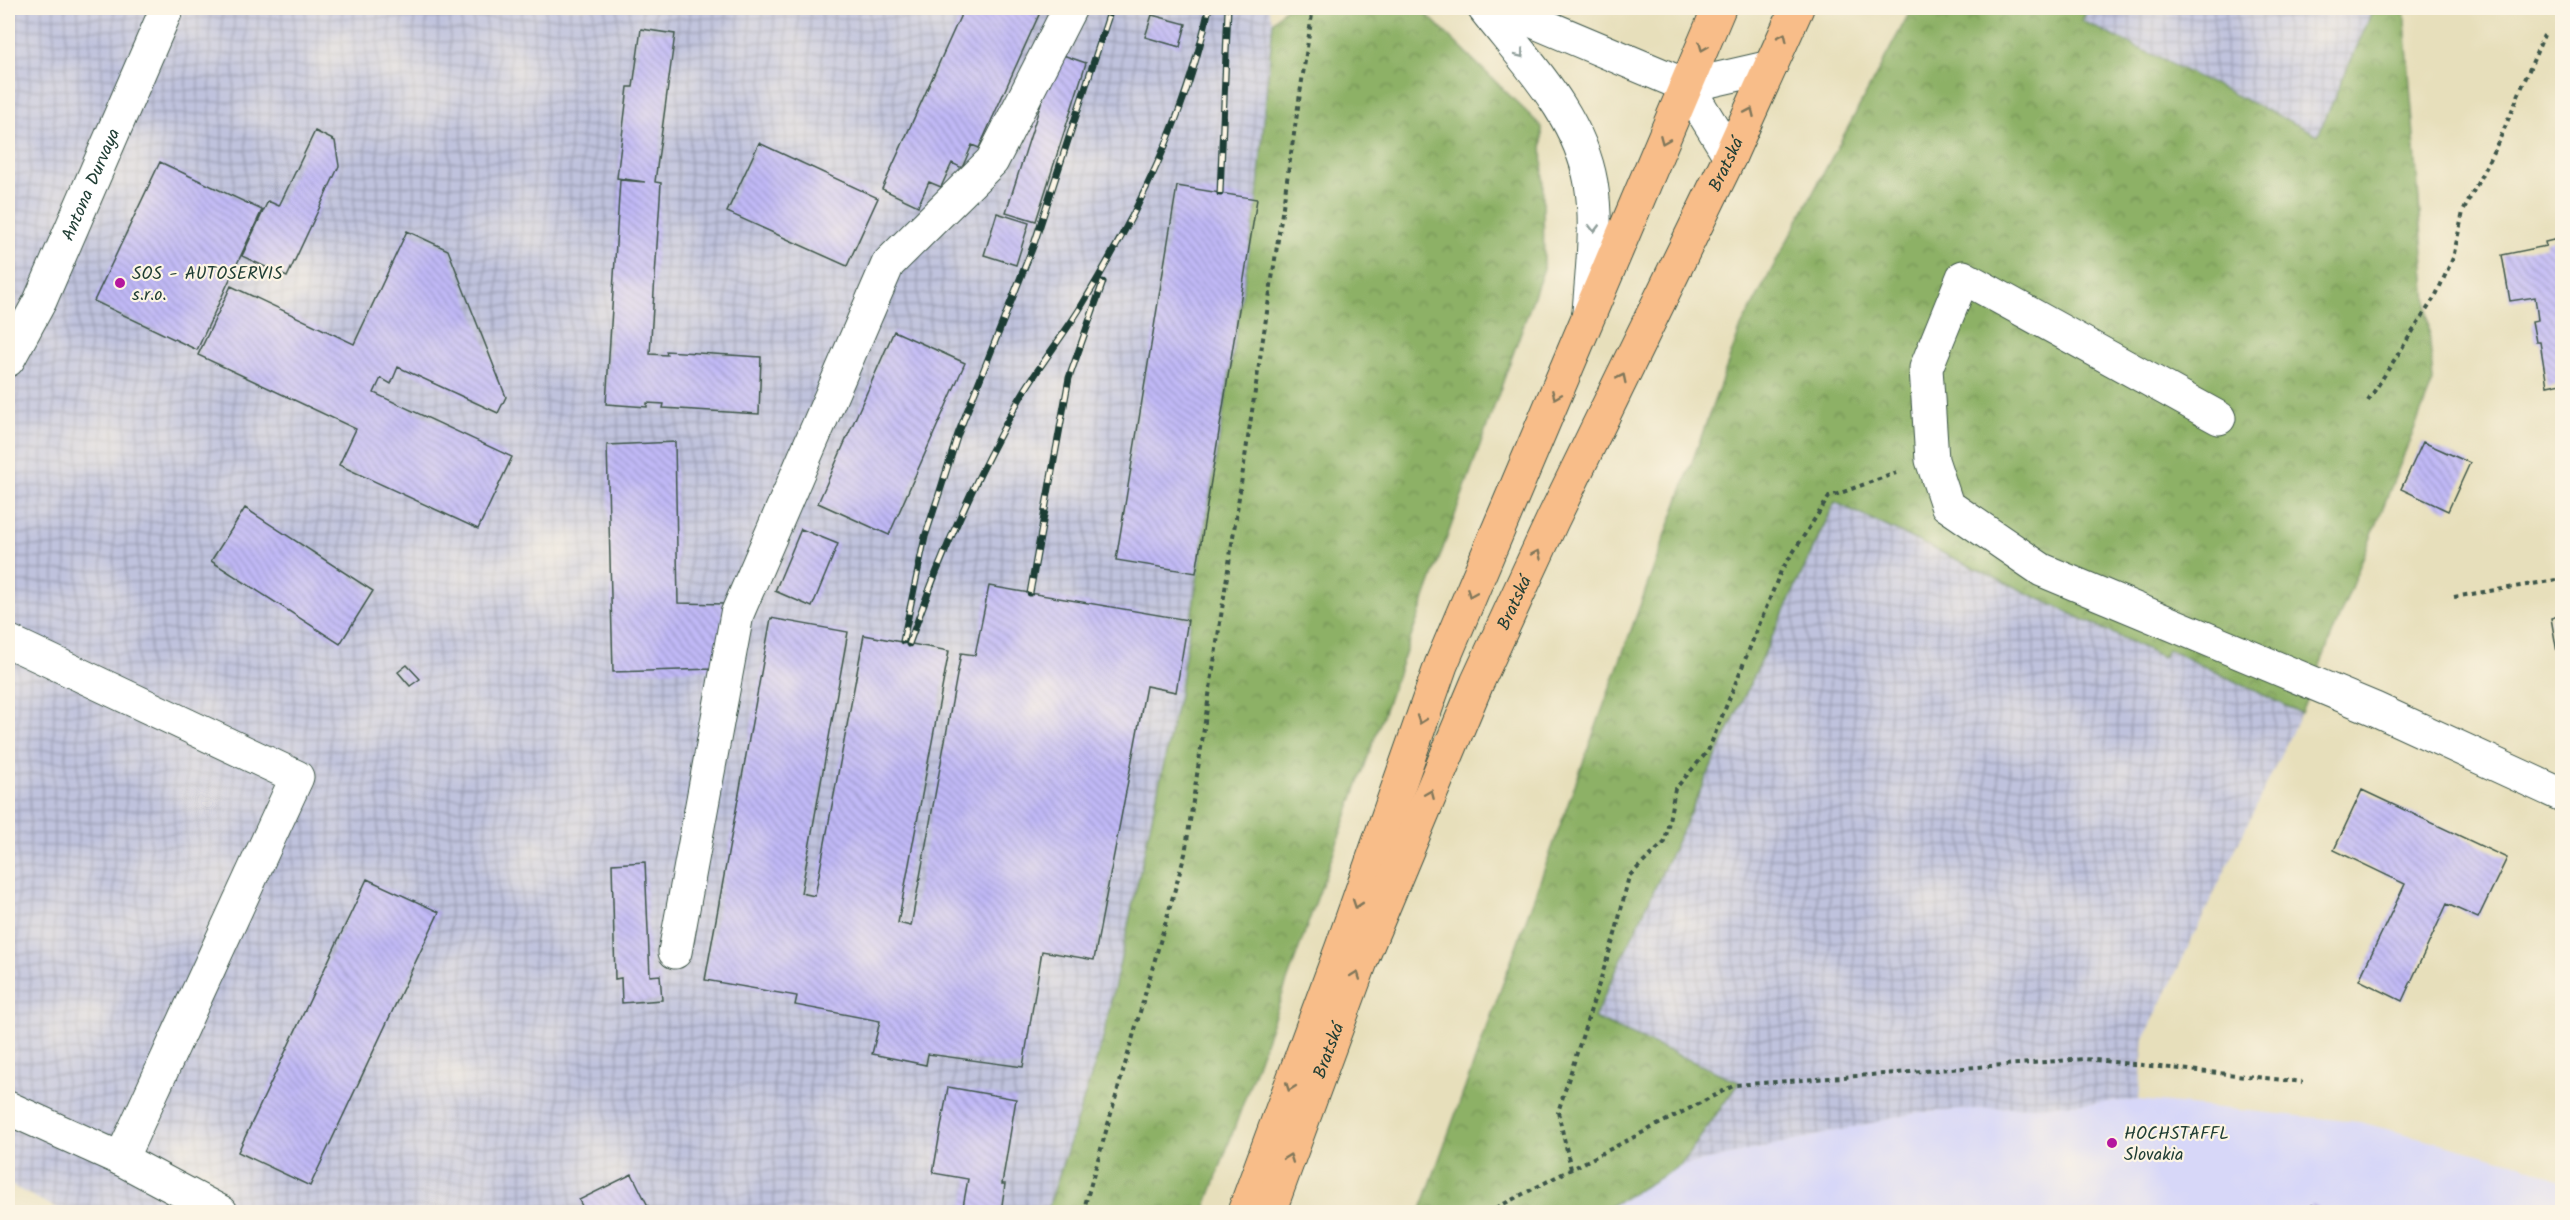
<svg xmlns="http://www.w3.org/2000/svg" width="2570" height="1220" font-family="Kalam,sans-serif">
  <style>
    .built { fill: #d7d7f8 }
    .industrial { fill: url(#industrial-grid) }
    .forest { fill: url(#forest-crowns); stroke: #56774d; stroke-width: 1.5 }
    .building { fill: url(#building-back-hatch) }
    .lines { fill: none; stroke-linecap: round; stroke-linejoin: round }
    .minor-casing { stroke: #3d5548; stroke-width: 35 }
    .major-casing { stroke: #3d5548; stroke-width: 35 }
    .path { stroke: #3d5548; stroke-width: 4; stroke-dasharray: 4.5 4.5; stroke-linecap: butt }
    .minor { stroke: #fff; stroke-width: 33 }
    .major { stroke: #f8bd89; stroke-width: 33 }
    .rail-casing { stroke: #1f3d34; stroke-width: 7 }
    .rail { stroke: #fcf5e5; stroke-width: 4.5; stroke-dasharray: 14; stroke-linecap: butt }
    .oneway { stroke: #81775a }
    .oneway2 { stroke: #8f9e9a }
    .poi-dot { fill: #b5179e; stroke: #fcf5e5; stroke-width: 2 }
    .labels { text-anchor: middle; stroke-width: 4.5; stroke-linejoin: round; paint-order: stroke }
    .street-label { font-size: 18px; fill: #1f3d34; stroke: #fcf5e5 }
    .poi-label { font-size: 18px; fill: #1f3d34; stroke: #fcf5e5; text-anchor: start }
  </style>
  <defs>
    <pattern id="industrial-grid" width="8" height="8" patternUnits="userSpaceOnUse" patternTransform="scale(1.5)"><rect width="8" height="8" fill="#bfc2dd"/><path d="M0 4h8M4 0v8" fill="none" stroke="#9b9fb4"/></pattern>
    <pattern id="forest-crowns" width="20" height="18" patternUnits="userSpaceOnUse" patternTransform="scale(1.5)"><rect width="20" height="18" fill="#8db166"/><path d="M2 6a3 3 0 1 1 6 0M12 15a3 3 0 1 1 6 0" fill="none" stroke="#739155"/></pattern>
    <pattern id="building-back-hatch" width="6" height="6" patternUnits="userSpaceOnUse" patternTransform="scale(1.5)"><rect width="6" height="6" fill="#c1b9f7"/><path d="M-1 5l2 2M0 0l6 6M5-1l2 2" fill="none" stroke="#9c98c9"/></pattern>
  </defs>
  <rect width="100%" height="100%" fill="#fcf5e5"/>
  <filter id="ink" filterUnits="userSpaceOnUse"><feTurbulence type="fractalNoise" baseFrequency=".0167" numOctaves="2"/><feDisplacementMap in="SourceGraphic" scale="12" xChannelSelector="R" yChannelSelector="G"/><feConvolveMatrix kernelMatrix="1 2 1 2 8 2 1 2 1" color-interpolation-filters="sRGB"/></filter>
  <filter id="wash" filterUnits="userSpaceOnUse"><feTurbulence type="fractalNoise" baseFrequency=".008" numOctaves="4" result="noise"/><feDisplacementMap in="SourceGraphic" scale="24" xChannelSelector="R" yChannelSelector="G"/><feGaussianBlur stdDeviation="1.35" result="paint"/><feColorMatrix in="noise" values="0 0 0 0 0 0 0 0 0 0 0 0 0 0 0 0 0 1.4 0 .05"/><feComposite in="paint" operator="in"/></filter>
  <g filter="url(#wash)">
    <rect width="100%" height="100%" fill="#e7dfbb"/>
    <!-- built -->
    <path class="built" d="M2139 1100 2360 1122 2524 1165 2562 1182V1212H1600L1680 1166 1920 1112Z"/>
    <!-- industrial -->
    <path class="industrial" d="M8 8H1268L1273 22 1257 199 1179 695 1102 1043 1047 1212H64L8 1184Z
      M2088 8H2374L2318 135 2081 21Z
      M1835 502 2163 657 2167 649 2301 713 2144 1039 2139 1100 1920 1112 1680 1166 1738 1082 1594 1018Z"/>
    <!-- forest -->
    <path class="forest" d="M1285 8H1420L1542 127 1544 268 1204 1212H1047L1102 1043 1179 695 1257 199 1273 22Z
      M1912 8H2088L2082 21 2318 135 2374 8H2404L2433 382 2301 713 2168 649 2163 657 1835 502 1594 1018 1739 1082 1680 1166 1600 1212H1420L1741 327Z"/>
    <g id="blocks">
      <!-- building -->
      <path class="building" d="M964 8H1042L979 148 972 145 962 168 952 163 941 187 929 182 918 206 882 189Z
        M1152 15 1186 24 1180 47 1145 37Z
        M641 29 675 34 655 182 661 183 650 354 667 355 666 351 761 357 759 414 663 408 664 404 647 403V407L606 404 620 180 645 182 617 178 628 87H633Z
        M1057 53 1086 63 1036 221 1006 212Z
        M315 131 335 141 339 166 287 277 242 256 268 201 279 206Z
        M759 143 878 198 847 266 727 212Z
        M160 162 262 210 197 350 94 301Z
        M1177 186 1257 199 1196 573 1116 560Z
        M997 213 1029 223 1016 265 984 255Z
        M407 231 448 250 506 397 498 413 398 367 391 384 381 378 374 393 512 457 478 529 339 465 356 429 198 355 231 286 354 344Z
        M2562 238V383L2547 386 2540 342H2536L2532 321 2538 320 2535 297 2510 301 2502 255 2546 246 2545 242Z
        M894 331 965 363 889 535 818 503Z
        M675 442 678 603 724 604 714 669 613 672 607 445Z
        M2423 442 2470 463 2448 511 2401 489Z
        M245 508 373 591 340 644 211 561Z
        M801 529 838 544 812 607 775 591Z
        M989 586 1188 620 1176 692 1146 686 1094 960 1042 951 1023 1067 928 1054 926 1065 872 1054 880 1021 795 1005 797 996 705 980 771 618 848 632 801 893 815 896 864 635 949 651 898 923 911 926 961 653 975 655Z
        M2562 615V675H2561L2551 618Z
        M407 665 420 679 410 686 398 672Z
        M2362 790 2507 858 2478 918 2447 904 2402 1001 2359 980 2405 884 2334 850Z
        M645 862 650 976 660 975 662 1000 622 1003 621 978 615 979 612 864Z
        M367 879 439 912 310 1186 238 1152Z
        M948 1087 1016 1099 1002 1184H1005L1001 1212H962L968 1179 933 1173Z
        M632 1174 651 1212H585L579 1200Z
        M2312 1205 2329 1212H2308Z"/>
    </g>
  </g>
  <g filter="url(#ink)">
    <use href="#blocks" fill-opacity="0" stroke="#3d5548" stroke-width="1.5"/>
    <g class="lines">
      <defs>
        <g id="minor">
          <path d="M1484 8C1525 61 1579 114 1591 183 1598 225 1592 270 1589 312"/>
          <path d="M1502 8 1687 86 1730 156"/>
          <path d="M1687 86 1770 67"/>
          <path id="s1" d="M8 360 40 301 167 8"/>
          <path d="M2219 418 1963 277 1926 368 1932 460 1947 505 2042 570 2375 709 2562 795"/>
          <path d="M8 641 297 777 121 1159 8 1108"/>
          <path d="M675 952 737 614 888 264 992 161 1070 8"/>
          <path d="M121 1159 221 1212"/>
        </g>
        <g id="major">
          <path d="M1244 1212 1342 947 1441 665 1719 8"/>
          <path id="s2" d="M1269 1212 1363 956 1477 683 1552 521 1730 156 1797 8"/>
        </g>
      </defs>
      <!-- minor casing -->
      <use href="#minor" class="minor-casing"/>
      <!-- major casing -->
      <use href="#major" class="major-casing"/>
      <!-- path -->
      <path class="path" d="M2368 401 2436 295 2453 258 2463 212 2502 134 2544 35
        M2454 597 2562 579
        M1571 1169 1558 1112 1616 931 1629 876 1665 842 1675 789 1708 751 1781 571 1829 497 1896 473
        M1083 1212 1185 854 1313 8
        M1488 1212 1735 1085 2085 1059 2303 1082"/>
      <!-- minor -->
      <use href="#minor" class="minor"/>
      <!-- major -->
      <use href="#major" class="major"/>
      <defs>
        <path id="rail" d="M1220 193 1228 8
          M1030 593 1069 378 1103 282
          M903 641 925 537 940 491 958 434 1034 244 1111 9
          M909 644C939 560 975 478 1019 400 1037 369 1060 340 1079 310 1138 213 1185 119 1209 8"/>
      </defs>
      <!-- rail casing -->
      <use href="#rail" class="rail-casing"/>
      <!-- rail -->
      <use href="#rail" class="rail"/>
    </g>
    <!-- one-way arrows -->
    <defs><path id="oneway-chevron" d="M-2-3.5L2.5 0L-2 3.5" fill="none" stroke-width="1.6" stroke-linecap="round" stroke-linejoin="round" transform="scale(1.5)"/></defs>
    <g class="oneway">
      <use href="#oneway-chevron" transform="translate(1783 37) rotate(-65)"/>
      <use href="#oneway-chevron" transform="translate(1703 47) rotate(112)"/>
      <use href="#oneway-chevron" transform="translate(1750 112) rotate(-66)"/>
      <use href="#oneway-chevron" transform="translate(1664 140) rotate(113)"/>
      <use href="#oneway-chevron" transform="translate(1622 378) rotate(-64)"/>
      <use href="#oneway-chevron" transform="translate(1556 395) rotate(113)"/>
      <use href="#oneway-chevron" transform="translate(1537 554) rotate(-65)"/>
      <use href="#oneway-chevron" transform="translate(1471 593) rotate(113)"/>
      <use href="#oneway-chevron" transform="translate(1421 720) rotate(109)"/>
      <use href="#oneway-chevron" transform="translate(1430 794) rotate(-67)"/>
      <use href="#oneway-chevron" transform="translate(1357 904) rotate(109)"/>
      <use href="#oneway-chevron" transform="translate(1356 975) rotate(-70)"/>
      <use href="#oneway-chevron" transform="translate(1290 1087) rotate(110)"/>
      <use href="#oneway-chevron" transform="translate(1289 1158) rotate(-70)"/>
    </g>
    <g class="oneway2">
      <use href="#oneway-chevron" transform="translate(1520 54) rotate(52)"/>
      <use href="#oneway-chevron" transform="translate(1594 228) rotate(89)"/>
    </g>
  </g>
  <!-- markers -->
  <g class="poi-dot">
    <circle cx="120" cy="283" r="6"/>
    <circle cx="2112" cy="1143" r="6"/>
  </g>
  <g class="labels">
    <!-- street labels -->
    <g class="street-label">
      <text dy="6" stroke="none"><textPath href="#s2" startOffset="1144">Bratská</textPath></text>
      <text dy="6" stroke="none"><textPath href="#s1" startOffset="194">Antona Durvaya</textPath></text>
      <text dy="6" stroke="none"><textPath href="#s2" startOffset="657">Bratská</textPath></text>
      <text dy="6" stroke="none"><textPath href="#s2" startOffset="172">Bratská</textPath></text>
    </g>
    <!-- poi labels -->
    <g class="poi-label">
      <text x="132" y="279">SOS - AUTOSERVIS<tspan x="132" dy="21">s.r.o.</tspan></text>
      <text x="2124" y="1139">HOCHSTAFFL<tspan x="2124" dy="21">Slovakia</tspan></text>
    </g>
  </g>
  <!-- margin -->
  <rect width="2570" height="1220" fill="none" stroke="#fcf5e5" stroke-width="30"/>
</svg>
